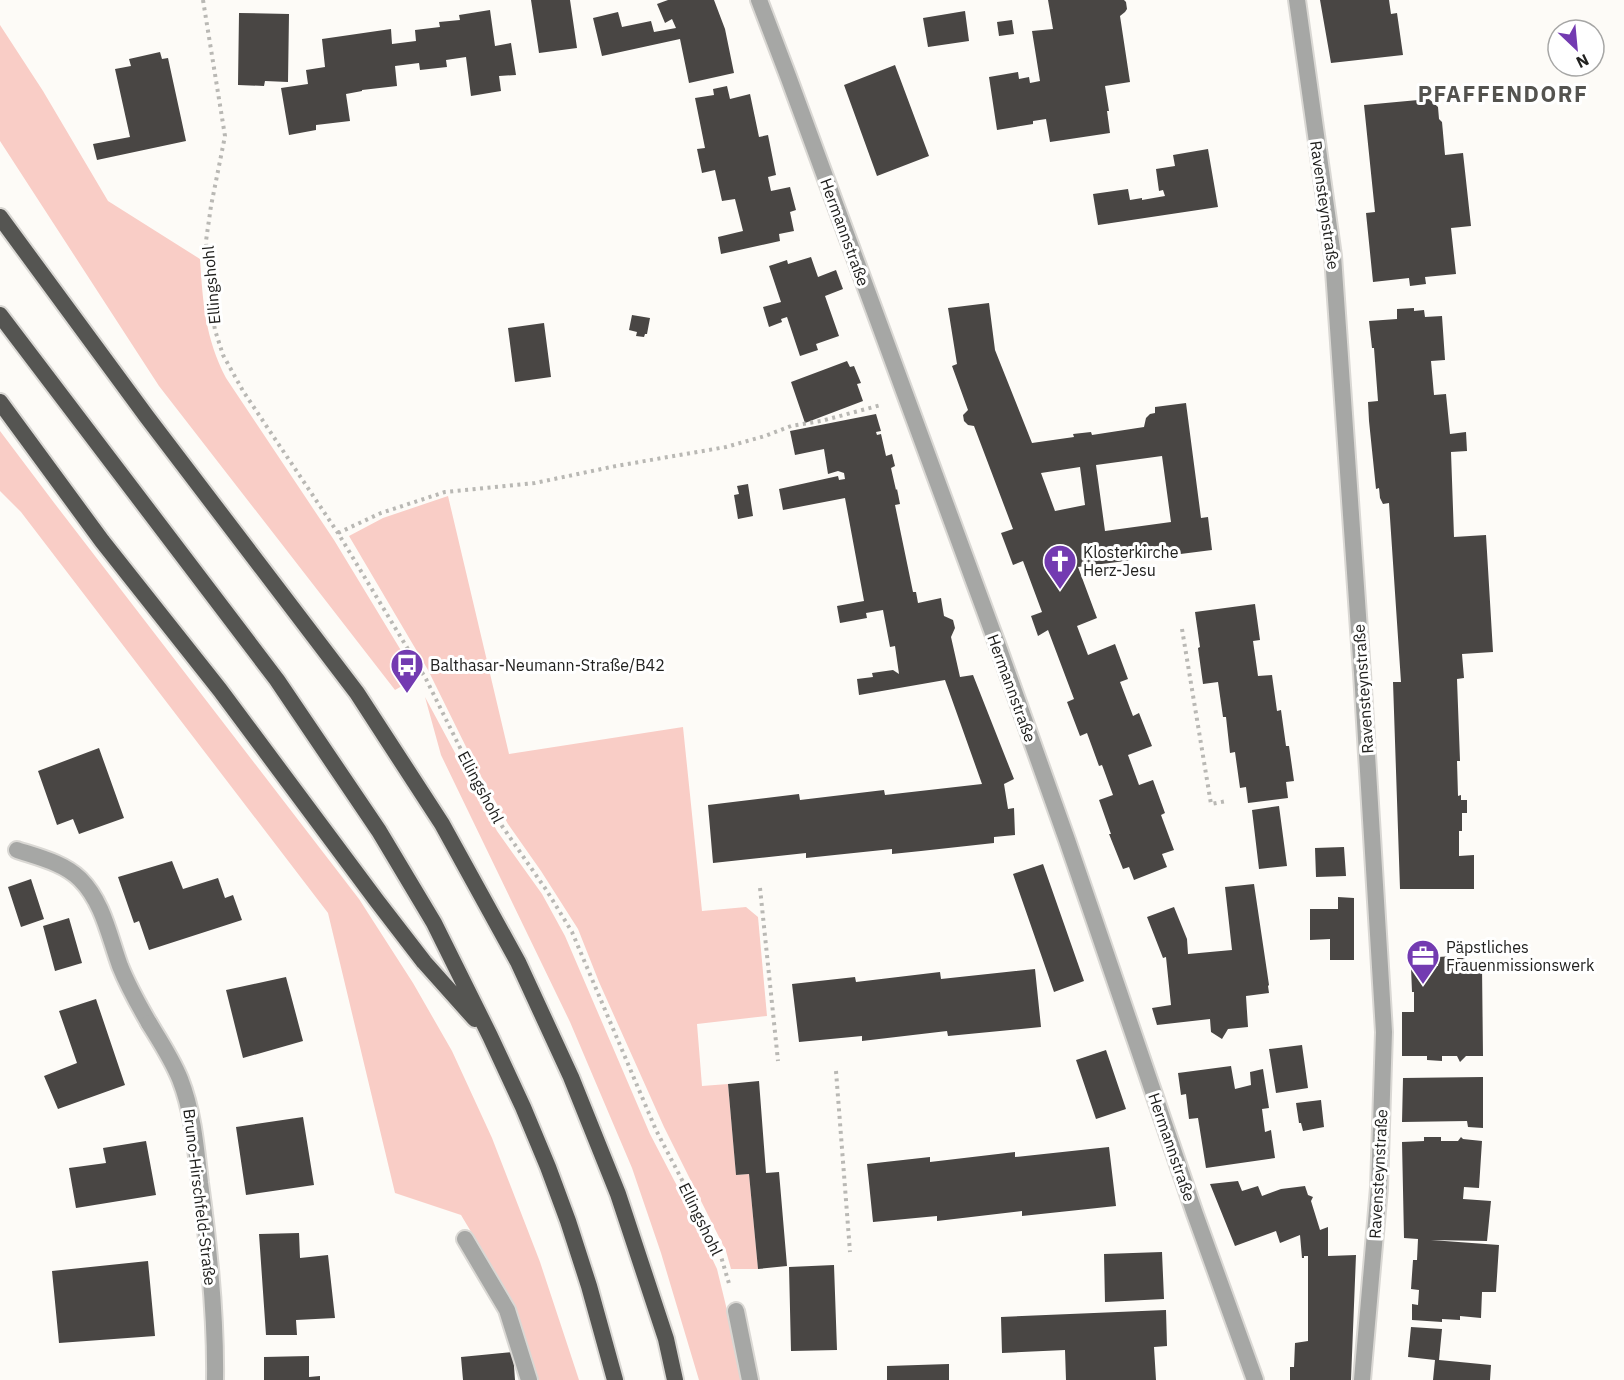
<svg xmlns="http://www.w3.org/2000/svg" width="1624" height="1380" font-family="'IBM Plex Sans',sans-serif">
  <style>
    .green { fill: #f9cdc6 }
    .building { fill: #494644; fill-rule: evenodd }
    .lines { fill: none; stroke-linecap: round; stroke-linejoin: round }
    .service-casing { stroke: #dad8d4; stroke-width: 20 }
    .minor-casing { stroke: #dad8d4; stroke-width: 20 }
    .trunk-casing { stroke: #dad8d4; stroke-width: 20 }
    .path { stroke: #b9b8b4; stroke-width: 4; stroke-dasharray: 3 4.5; stroke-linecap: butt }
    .service { stroke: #a6a7a5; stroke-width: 16 }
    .minor { stroke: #a6a7a5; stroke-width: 16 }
    .trunk { stroke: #555552; stroke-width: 16 }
    .labels { text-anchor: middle; stroke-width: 6; stroke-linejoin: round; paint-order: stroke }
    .street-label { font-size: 16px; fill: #21211f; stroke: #fff }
    .poi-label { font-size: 16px; fill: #21211f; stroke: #fff; text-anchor: start }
    .district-label { font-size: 22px; font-weight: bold; letter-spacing: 1.5px; fill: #54534f; stroke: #fff }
  </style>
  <rect width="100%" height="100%" fill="#fdfbf7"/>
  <!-- green -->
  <path class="green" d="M0 25 43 91 108 201 200 259C203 304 205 337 226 378L334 540 408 662 402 686 395 690 159 386 0 141Z
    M0 431 55 504 359 899 413 983 452 1051 492 1138 540 1262 579 1380H537L512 1300 461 1215 395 1193 328 913 21 512 0 491Z
    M448 496 509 754 683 727 702 911 746 907 758 917 767 1016 697 1024 702 1086 728 1084 736 1175 749 1174 758 1269H731L726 1251 664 1127 599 982 578 929 541 871 508 824 477 769 428 670 349 536 383 518Z
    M425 697 497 831 542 894 565 936 650 1134 688 1207 717 1269 744 1380H699L661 1253 632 1168 570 1022 441 755Z"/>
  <!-- building -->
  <path class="building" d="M531 0H570L577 48 539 53Z
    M668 0H714L725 29 734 73 689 83 680 39 602 56 593 18 618 12 622 27 651 21 654 32 676 28 672 19 665 23 657 4Z
    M1048 0H1124L1126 2 1127 9 1125 12 1120 16 1130 82 1105 86 1109 111H1107L1110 133 1050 142 1046 119 1033 121V124L997 130 989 77 1018 72 1019 79 1029 77 1030 83 1040 81 1032 31 1053 29Z
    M1320 0H1389L1391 14 1397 13 1403 55 1331 63Z
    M490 10 495 46 511 43 516 75 499 76 501 91 471 96 466 57 446 60 447 67 420 70 419 63 395 66 397 86 362 90V91L346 94 350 121 316 125V130L289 135 281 88 308 84 306 70 325 67 322 39 391 29 392 44 416 41 415 30 440 27 439 22 460 20 459 15Z
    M965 11 969 41 928 47 923 18Z
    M239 13 289 14 288 82 265 81 264 86 238 85Z
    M1012 20 1014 34 999 36 997 22Z
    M160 52 162 59 168 58 186 141 97 160 93 144 130 137 115 69 131 66 129 59Z
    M895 65 929 156 877 176 844 85Z
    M727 86 730 99 750 94 759 137 768 135 776 175 768 177 771 191 790 187 796 210 790 212 794 231 779 234 780 241 721 254 718 237 743 231 735 199 722 201 715 170 702 173 697 149 705 148 695 98 714 95 713 89Z
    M1429 99 1438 107 1439 119 1442 122 1445 155 1463 153 1471 226 1451 228 1456 274 1425 277 1426 284 1410 286 1409 278 1373 282 1366 213 1375 212 1364 105Z
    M1208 149 1218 207 1098 225 1093 194 1128 189 1130 200 1142 198V200L1165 196 1163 190 1159 191 1156 169 1175 166 1173 155Z
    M811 257 818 277 836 270 843 289 825 296 839 336 816 344 818 350 800 356 787 317 781 319 782 322 769 327 763 307 781 302 769 266 787 260 788 264Z
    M989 303 995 350 1032 443 1074 437 1073 434 1091 432 1092 435 1144 427 1146 418 1150 414 1155 413V407L1186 403 1201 518 1208 517 1212 550 1078 567 1097 618 1077 626 1088 655 1115 644 1128 679 1120 682 1133 716 1139 713 1152 746 1128 755 1139 785 1153 780 1165 813 1161 815 1174 850 1162 854 1167 867 1134 880 1129 867 1123 869 1109 834H1111L1099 800 1113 795 1102 765 1099 766 1087 733 1080 736 1067 702 1074 699 1048 630 1038 636 1031 616 1042 612 1023 561 1013 565 1001 533 1013 529 974 426 968 425 964 421 963 415 968 410 952 366 957 364 948 308ZM1162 456 1171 522 1105 531 1096 465ZM1080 467 1085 505 1055 511 1041 473Z
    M1414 308V311L1424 310 1425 317 1442 316 1445 360 1431 361 1434 395 1446 394 1450 434 1466 432 1467 451 1451 452 1454 537 1486 535 1493 652 1462 654 1464 678 1457 679 1460 761H1457L1458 796 1461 795V800H1467V813H1462V831H1459V856L1474 855V889H1400L1393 682H1401L1389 503 1383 504 1380 498 1379 488 1376 489 1369 421 1368 402 1378 401 1374 348H1372L1369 321 1397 319V309Z
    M632 315 650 318 647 334H645L644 337 636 336 637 332 629 330Z
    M544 323 551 377 515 382 508 328Z
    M847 361 850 367 854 366 861 383 857 384 863 401 805 423 791 382Z
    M876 414 881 431 876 432 877 435 881 434 886 456 892 454 895 466 891 468 896 490 897 489 900 504 895 505 913 592H916L918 603 941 598 944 616 953 620 955 628 951 637 960 677 973 675 1014 779 1004 784 1008 809 1014 808 1015 835 994 837V843L921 851 892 854V849L806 858V853L713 863 708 805 799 794 800 800 884 790 885 795 982 784 945 680 859 695 857 679 873 677 872 673 893 670 899 674 895 646 890 647 883 610 866 613 867 618 840 623 837 606 864 601 845 498 783 510 779 489 838 476 839 480 845 479 844 473 838 471 828 474 824 449 795 455 790 431Z
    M748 484 753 516 738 519 734 495 739 494 737 486Z
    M1255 604 1260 640 1253 641 1258 676 1272 675 1277 711 1281 710 1286 746H1289L1294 781 1286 782 1288 798 1248 803 1246 787 1240 788 1235 752 1230 753 1226 717H1223L1218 682 1203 684 1198 648 1200 647 1195 612Z
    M99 748 124 818 79 834 73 819 57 825 38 771Z
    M1279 806 1287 866 1259 869 1252 810Z
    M1344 847 1346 876 1316 877 1315 848Z
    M172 861 183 889 218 878 225 898 233 895 242 920 149 950 139 921 134 923 118 877Z
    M1043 864 1084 981 1054 992 1013 874Z
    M31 879 44 919 21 927 8 887Z
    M1254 884 1269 985 1268 986 1269 993 1246 996 1248 1027 1228 1029 1222 1039 1211 1032 1210 1019 1157 1025 1152 1008 1171 1005 1166 957 1163 958 1147 917 1174 907 1187 939 1188 954 1232 950 1225 887Z
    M1338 897 1354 898V960H1330V939L1310 940V909H1338Z
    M69 918 82 963 55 971 43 926Z
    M1454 956V958H1465V966H1482L1483 1056H1466L1460 1062 1457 1056H1442V1061L1427 1060V1056H1402V1012H1414V992H1412L1411 967 1438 966V957Z
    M1035 969 1041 1027 948 1036 947 1031 862 1041V1036L799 1042 792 984 855 977 856 982 940 972 941 979Z
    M286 977 303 1041 243 1058 226 990Z
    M96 999 125 1085 58 1109 44 1076 77 1063 59 1011Z
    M1302 1045 1308 1088 1276 1093 1269 1049Z
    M1106 1050 1126 1109 1096 1119 1076 1060Z
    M1231 1066 1235 1089 1251 1085 1250 1072 1263 1069 1269 1108 1262 1109 1265 1132 1271 1130 1275 1158 1206 1168 1198 1118 1189 1119 1186 1094 1181 1095 1178 1073Z
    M1483 1077V1128L1468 1127 1467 1121 1402 1122 1403 1078Z
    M759 1081 766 1173 779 1172 787 1266 758 1269 749 1174 736 1175 728 1084Z
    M1321 1100 1324 1127 1303 1131 1301 1123H1299L1296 1103Z
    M303 1117 314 1185 246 1195 236 1127Z
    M1424 1137H1441V1141H1458L1461 1137 1463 1139 1482 1141 1479 1188 1464 1187 1463 1199 1491 1201 1487 1241 1431 1240 1499 1245 1496 1292H1482L1481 1318 1460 1316V1320L1442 1319V1322L1412 1320V1304L1418 1305 1419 1290 1411 1289 1413 1260H1417L1418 1239 1404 1238 1402 1142 1424 1141Z
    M146 1141 156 1195 76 1208 69 1168 106 1163 103 1148Z
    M1109 1147 1116 1206 1022 1216V1211L937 1221V1216L873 1222 867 1164 930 1157V1162L1015 1152V1157Z
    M1238 1181 1242 1191 1258 1186 1262 1196 1281 1189 1305 1186 1308 1195 1313 1197 1311 1201 1320 1230 1328 1227V1256L1356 1255 1351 1380H1290V1367H1294L1295 1343 1308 1341V1256H1304V1258H1302L1300 1235 1280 1243 1276 1231 1235 1246 1210 1184Z
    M299 1233 300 1258 328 1255 335 1318 296 1320 297 1335H266L259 1234Z
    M1162 1252 1164 1299 1105 1302 1104 1254Z
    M148 1261 155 1336 59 1343 52 1271Z
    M834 1265 837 1350 791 1351 789 1267Z
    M1166 1310 1167 1346 1154 1347 1156 1380H1066L1065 1350 1002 1353 1001 1317Z
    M1411 1327 1442 1329 1439 1360 1491 1365 1490 1380H1433L1435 1360 1408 1357Z
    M513 1352 515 1380H463L461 1357Z
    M309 1356V1377L320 1376V1380H264V1357Z
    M949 1364V1380H887V1366Z"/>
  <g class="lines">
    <defs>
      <path id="service" d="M17 850C38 857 64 863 80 879 103 902 109 936 120 966 128 986 138 1004 149 1023
        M465 1239 507 1310 529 1380
        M736 1311 750 1380"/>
      <path id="minor" d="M759 0 788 76 1000 652 1067 840 1195 1214 1255 1380
        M1297 0 1333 256 1362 673 1384 1032 1379 1188 1362 1380
        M149 1023C160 1041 172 1059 180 1079 193 1112 196 1148 200 1183 209 1248 216 1314 215 1380"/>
      <path id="trunk" d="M0 217 147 417 357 693 442 824 518 962 571 1077 618 1194 666 1339 675 1380
        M0 315 277 680 379 831 434 923 490 1036 523 1107 548 1167 568 1221 589 1286 615 1380
        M0 402 102 541 220 690 377 901 424 962 475 1019"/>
    </defs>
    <!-- service casing -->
    <use href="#service" class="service-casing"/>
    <!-- minor casing -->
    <use href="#minor" class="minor-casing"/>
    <!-- trunk casing -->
    <use href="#trunk" class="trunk-casing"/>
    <!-- path -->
    <path class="path" d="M203 0 225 136 211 206 206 241 210 301 215 330 223 355 243 391 338 533 426 679 476 780 502 826 547 891 572 932 656 1130 720 1253 730 1287
      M338 533 381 513 445 492 535 483 616 466 726 447 765 436 791 426 821 421 881 405
      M1182 629 1211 804 1227 801
      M760 888 778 1061
      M836 1071 850 1252"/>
    <!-- service -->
    <use href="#service" class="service"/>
    <!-- minor -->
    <use href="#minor" class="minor"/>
    <!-- trunk -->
    <use href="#trunk" class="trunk"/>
  </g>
  <!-- icons -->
  <defs>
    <symbol id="church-pin" viewBox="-11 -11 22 30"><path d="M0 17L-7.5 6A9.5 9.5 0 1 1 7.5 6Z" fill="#733bb1" stroke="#fff"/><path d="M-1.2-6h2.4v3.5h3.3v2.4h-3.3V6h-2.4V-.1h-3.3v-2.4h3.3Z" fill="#fff"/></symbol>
    <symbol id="bus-pin" viewBox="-11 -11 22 30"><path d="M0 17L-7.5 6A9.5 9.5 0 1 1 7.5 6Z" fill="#733bb1" stroke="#fff"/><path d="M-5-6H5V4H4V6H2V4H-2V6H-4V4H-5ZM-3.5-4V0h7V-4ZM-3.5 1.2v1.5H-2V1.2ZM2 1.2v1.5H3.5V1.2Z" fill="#fff"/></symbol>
    <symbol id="office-pin" viewBox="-11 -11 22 30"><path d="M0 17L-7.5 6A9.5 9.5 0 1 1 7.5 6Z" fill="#733bb1" stroke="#fff"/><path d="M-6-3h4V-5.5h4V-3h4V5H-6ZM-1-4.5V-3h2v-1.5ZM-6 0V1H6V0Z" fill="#fff"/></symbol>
  </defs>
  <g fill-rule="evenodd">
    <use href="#church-pin" x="1041" y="542" width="38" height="52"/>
    <use href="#bus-pin" x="388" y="646" width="38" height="52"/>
    <use href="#office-pin" x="1404" y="937" width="38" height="52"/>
  </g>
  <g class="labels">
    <!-- street labels -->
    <g class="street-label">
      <text transform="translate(1325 205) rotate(82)" y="6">Ravensteynstraße</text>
      <text transform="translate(845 232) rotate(70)" y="6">Hermannstraße</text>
      <text transform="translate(211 285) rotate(-95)" y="6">Ellingshohl</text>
      <text transform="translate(1012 688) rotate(70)" y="6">Hermannstraße</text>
      <text transform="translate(1363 689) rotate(-94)" y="6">Ravensteynstraße</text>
      <text transform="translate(481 787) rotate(62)" y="6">Ellingshohl</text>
      <text transform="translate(1172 1147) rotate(71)" y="6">Hermannstraße</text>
      <text transform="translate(1378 1174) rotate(-87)" y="6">Ravensteynstraße</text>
      <text transform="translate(200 1197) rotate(83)" y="6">Bruno-Hirschfeld-Straße</text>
      <text transform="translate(701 1219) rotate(64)" y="6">Ellingshohl</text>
    </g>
    <!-- poi labels -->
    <g class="poi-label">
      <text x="1083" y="558">Klosterkirche<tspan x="1083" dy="18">Herz-Jesu</tspan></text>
      <text x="430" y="671">Balthasar-Neumann-Straße/B42</text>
      <text x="1446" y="953">Päpstliches<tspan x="1446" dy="18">Frauenmissionswerk</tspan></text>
    </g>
    <!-- district labels -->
    <g class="district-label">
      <text x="1503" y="102">PFAFFENDORF</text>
    </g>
  </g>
  <!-- north arrow -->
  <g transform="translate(1576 48) rotate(154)"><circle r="28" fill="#ffffff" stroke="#a6a6a5" stroke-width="1.5"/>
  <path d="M0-4.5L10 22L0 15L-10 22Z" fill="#733bb1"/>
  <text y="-9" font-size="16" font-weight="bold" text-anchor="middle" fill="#21211f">N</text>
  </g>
</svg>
